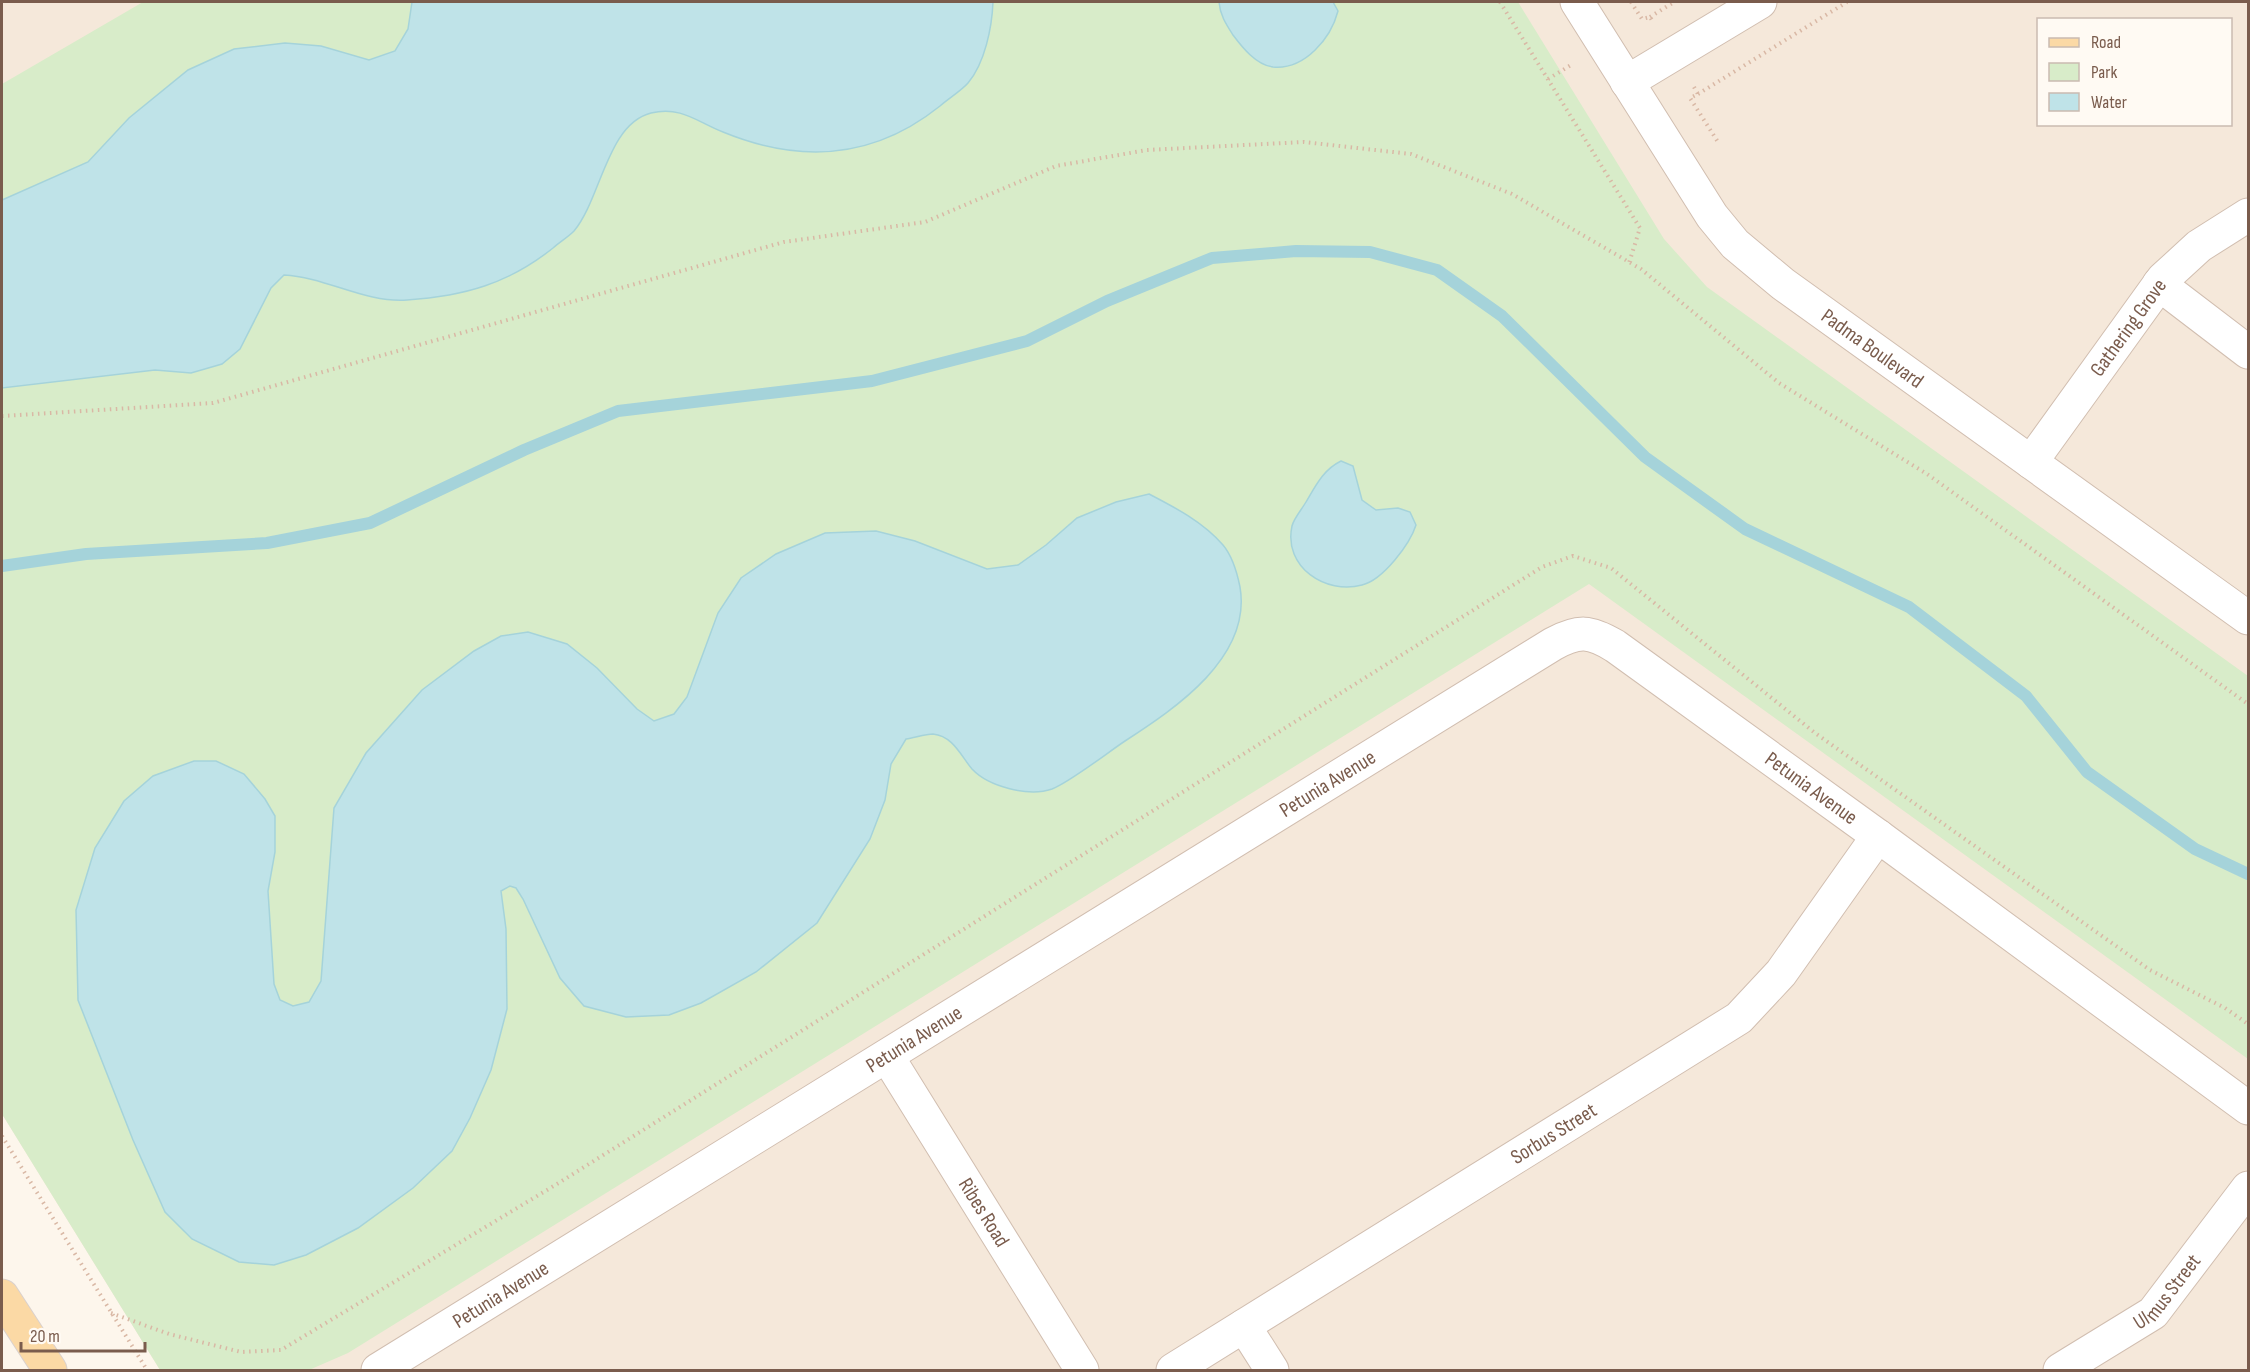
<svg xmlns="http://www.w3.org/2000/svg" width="2250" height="1372" font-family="'Sofia Sans Condensed',sans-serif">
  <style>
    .residential { fill: #f5e8da; fill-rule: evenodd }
    .green { fill: #d8ecc9 }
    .water { fill: #bfe3e8; stroke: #a5d3da; stroke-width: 1.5 }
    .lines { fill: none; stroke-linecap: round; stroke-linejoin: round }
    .stream { stroke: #a5d3da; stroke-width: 12 }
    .minor-casing { stroke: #d1beb0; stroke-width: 35 }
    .major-casing { stroke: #dad1cd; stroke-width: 35 }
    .path { stroke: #d9b8a5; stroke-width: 4; stroke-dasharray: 1.5 4.5; stroke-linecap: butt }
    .minor { stroke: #fff; stroke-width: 33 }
    .major { stroke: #fbd9a5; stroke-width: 33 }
    .labels { text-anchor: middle; stroke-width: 6; stroke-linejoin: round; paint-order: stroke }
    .street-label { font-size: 21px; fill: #7a5c4d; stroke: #fffaf3 }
  </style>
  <rect width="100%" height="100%" fill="#fdf6ec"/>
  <!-- residential -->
  <path class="residential" d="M2 2H2248V1370H160L2 1114ZM2038 20H2230V124H2038Z"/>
  <!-- green -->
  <path class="green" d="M143 2H1518L1664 239 1707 287 2248 676V1059L1589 584 348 1353 309 1370H160L2 1114V84Z"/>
  <!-- water -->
  <path class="water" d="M412 2H993C992 27 985 63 968 83 961 91 949 98 940 106 874 159 801 164 723 132 697 122 682 106 651 113 607 124 601 199 574 231 568 237 560 242 553 248 508 284 464 296 407 300 364 303 326 277 284 275L271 288 240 349 222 364 191 373 155 370 2 388V200L88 162 129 118 188 70 234 49 285 43 321 46 369 60 395 51 408 29Z
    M1219 2H1333L1338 11C1331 38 1305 70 1273 67 1256 65 1242 47 1233 35 1226 24 1220 15 1219 2Z
    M1341 461 1353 466 1362 500 1376 510 1398 508 1410 512 1416 525C1410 544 1383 580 1362 585 1326 595 1283 567 1292 526 1294 518 1302 509 1306 502 1316 485 1323 470 1341 461Z
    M1149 494C1176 508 1203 522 1223 545 1233 557 1237 572 1240 587 1252 657 1176 708 1125 741 1107 753 1070 782 1052 789 1029 797 989 787 972 769 961 756 953 736 933 734 925 734 914 738 906 739L891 764 885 800 870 839 817 923 756 972 701 1003 669 1015 626 1017 584 1006 560 978 523 899 516 888 510 886 501 891 506 929 507 1009 491 1070 470 1118 452 1151 413 1188 358 1228 306 1255 274 1265 239 1262 192 1239 165 1212 133 1140 78 1000 76 910 95 848 124 801 153 776 194 761H216L244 774 265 799 275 816V852L268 891 274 984 280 1000 293 1006 309 1002 321 981 334 808 366 753 422 690 474 651 501 636 528 632 567 644 597 668 637 709 654 721 674 714 687 697 718 613 741 578 776 554 825 533 876 531 915 541 987 569 1018 565 1046 545 1077 518 1116 502Z"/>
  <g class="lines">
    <!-- stream -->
    <path class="stream" d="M2 566 86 554 267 543 370 523 524 450 618 411 872 381 1027 341 1107 301 1212 258 1296 251 1370 252 1437 270 1502 316 1645 457 1745 529 1909 607 2026 696 2087 772 2195 849 2248 874"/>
    <defs>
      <g id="minor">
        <path id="s1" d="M1577 2 1712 216 1735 244 1783 284 2248 618"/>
        <path d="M1627 82 1760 2"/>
        <path d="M2159 284 2248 352"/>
        <path id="s2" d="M2031 462 2163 279 2199 246 2248 215"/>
        <path id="s3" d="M887 1056 1082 1370"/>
        <path d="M1244 1326 1272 1370"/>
        <path id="s4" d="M378 1370 1553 644C1579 630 1590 631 1615 646L1878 836 2248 1108"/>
        <path id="s5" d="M1173 1370 1739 1018 1781 973 1878 836"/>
        <path id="s6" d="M2060 1370 2153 1313 2248 1188"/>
      </g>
      <path id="major" d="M2 1296 50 1370"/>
    </defs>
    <!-- minor casing -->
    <use href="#minor" class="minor-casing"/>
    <!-- major casing -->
    <use href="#major" class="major-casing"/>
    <!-- path -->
    <path class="path" d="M1500 2 1640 228 1629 263
      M1631 2 1642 19 1650 17 1653 22
      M1650 17 1674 2
      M1548 79 1571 65
      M1694 87 1698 94 1690 98 1718 142
      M1698 94 1847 2
      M2 416 213 403 784 242 925 222 1056 166 1147 150 1304 142 1411 154 1512 194 1641 269 1779 383 1927 474 2248 704
      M2 1136 147 1370
      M111 1313 169 1334 241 1352 281 1350 557 1184 1542 567 1573 556 1611 568 1815 733 2150 970 2225 1008 2248 1024"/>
    <!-- minor -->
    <use href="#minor" class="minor"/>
    <!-- major -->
    <use href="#major" class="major"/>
  </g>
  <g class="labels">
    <!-- street labels -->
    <g class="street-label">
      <text dy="7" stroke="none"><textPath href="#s2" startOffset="166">Gathering Grove</textPath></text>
      <text dy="7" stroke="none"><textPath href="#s1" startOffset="462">Padma Boulevard</textPath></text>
      <text dy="7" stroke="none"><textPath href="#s4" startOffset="1116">Petunia Avenue</textPath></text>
      <text dy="7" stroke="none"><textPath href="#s4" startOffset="1690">Petunia Avenue</textPath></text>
      <text dy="7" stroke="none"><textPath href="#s4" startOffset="630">Petunia Avenue</textPath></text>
      <text dy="7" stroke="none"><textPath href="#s5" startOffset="448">Sorbus Street</textPath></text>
      <text dy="7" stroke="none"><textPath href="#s3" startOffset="184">Ribes Road</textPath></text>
      <text dy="7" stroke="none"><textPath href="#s6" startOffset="134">Ulmus Street</textPath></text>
      <text dy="7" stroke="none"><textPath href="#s4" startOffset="144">Petunia Avenue</textPath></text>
    </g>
  </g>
  <!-- border -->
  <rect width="2250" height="1372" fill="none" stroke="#7a5c4d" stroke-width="6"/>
  <!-- legend -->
  <rect x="2037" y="18" width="195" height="108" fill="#fffaf3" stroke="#cabbb1" stroke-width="1.5"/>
  <rect x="2049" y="38" width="30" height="9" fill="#fbd9a5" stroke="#cabbb1" stroke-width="1.5"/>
  <text x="2091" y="48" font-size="18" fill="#7a5c4d">Road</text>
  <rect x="2049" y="63" width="30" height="18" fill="#d8ecc9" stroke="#cabbb1" stroke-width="1.5"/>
  <text x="2091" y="78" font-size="18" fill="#7a5c4d">Park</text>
  <rect x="2049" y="93" width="30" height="18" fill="#bfe3e8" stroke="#cabbb1" stroke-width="1.5"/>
  <text x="2091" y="108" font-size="18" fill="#7a5c4d">Water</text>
  <!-- scale -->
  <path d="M21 1342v9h124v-9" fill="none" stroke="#7a5c4d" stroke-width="3"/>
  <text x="30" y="1342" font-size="18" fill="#7a5c4d" stroke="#fffaf3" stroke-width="4.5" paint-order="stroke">20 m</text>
</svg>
